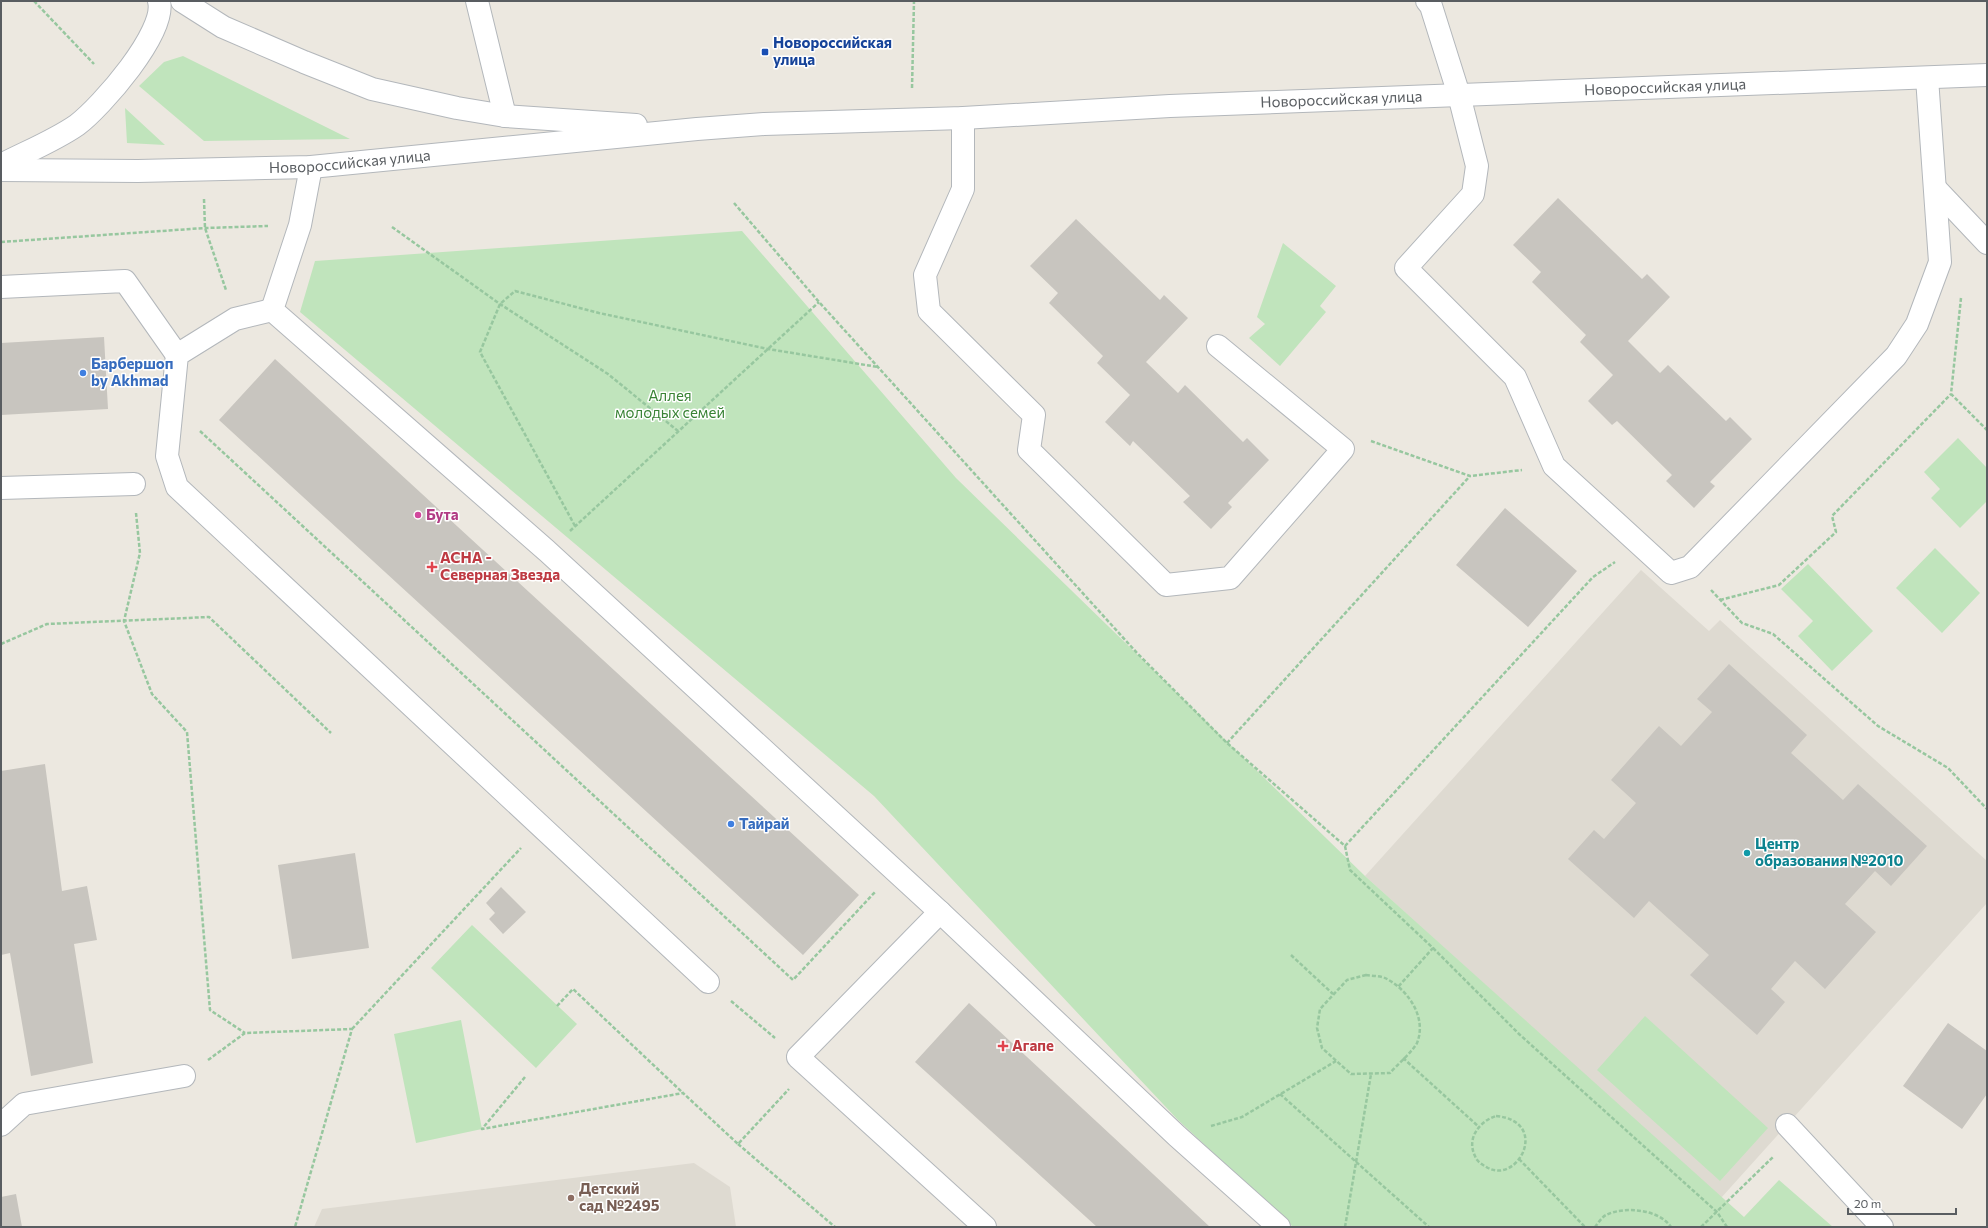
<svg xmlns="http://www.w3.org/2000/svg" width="1988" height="1228" font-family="Commissioner,sans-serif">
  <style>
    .education { fill: #dedad1 }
    .green { fill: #c0e4bc }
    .building { fill: #c8c5bf }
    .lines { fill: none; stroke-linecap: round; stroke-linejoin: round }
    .minor-casing { stroke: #b3b7bb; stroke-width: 24 }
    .path { stroke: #97c79f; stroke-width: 2.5; stroke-dasharray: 4 2; stroke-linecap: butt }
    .minor { stroke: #fff; stroke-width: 22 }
    .transit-dot { fill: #1a4fb4; stroke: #fff; stroke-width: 1.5 }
    .shop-dot { fill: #3f7fe0; stroke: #fff; stroke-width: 1.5 }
    .hotel-dot { fill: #d1479c; stroke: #fff; stroke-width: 1.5 }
    .health-dot { fill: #e0444e; stroke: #fff; stroke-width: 1.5 }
    .culture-dot { fill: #0f9aa8; stroke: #fff; stroke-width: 1.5 }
    .education-dot { fill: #8d6e63; stroke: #fff; stroke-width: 1.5 }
    .labels { text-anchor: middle; stroke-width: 3; stroke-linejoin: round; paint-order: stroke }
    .transit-label { font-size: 15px; font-weight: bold; fill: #164399; stroke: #fff; text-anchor: start }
    .street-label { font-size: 15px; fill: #595d61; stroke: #fff }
    .shop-label { font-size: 15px; font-weight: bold; fill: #366cbe; stroke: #fff; text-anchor: start }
    .park-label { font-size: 15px; fill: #398335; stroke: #fff }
    .hotel-label { font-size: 15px; font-weight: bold; fill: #b23c85; stroke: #fff; text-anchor: start }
    .health-label { font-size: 15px; font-weight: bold; fill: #be3a42; stroke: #fff; text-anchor: start }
    .culture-label { font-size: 15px; font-weight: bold; fill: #0d838f; stroke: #fff; text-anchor: start }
    .education-label { font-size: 15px; font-weight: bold; fill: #785e54; stroke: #fff; text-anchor: start }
  </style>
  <rect width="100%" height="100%" fill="#ece8e0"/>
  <!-- education -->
  <path class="education" d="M1641 570 1709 631 1720 620 1987 861V903L1721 1198 1365 876Z
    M694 1163 730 1187 736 1227H314L322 1209Z"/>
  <!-- green -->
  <path class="green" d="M183 56 350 139 204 141 139 86 164 62Z
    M125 108 165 145 127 143Z
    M742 231 956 478 1365 876 1744 1217 1779 1180 1833 1227H1293L1178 1120 874 796 300 312 315 261Z
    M1283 243 1336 286 1320 306 1326 312 1280 366 1249 338 1265 324 1257 317Z
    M1958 438 1987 468V501L1960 528 1931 498 1940 489 1924 472Z
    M1935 548 1980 593 1942 633 1896 588Z
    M1808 564 1873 631 1832 671 1798 636 1813 621 1781 589Z
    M472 925 577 1024 536 1068 431 968Z
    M1645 1016 1768 1128 1720 1181 1597 1070Z
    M461 1020 482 1129 416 1143 394 1034Z"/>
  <!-- building -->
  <path class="building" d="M1558 198 1642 279 1647 274 1670 297 1628 341 1660 373 1668 365 1726 421 1730 417 1752 439 1710 482 1715 486 1694 508 1666 481 1672 475 1617 421 1612 425 1588 401 1613 375 1580 342 1586 335 1532 282 1541 272 1513 245Z
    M1076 219 1160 300 1164 295 1188 318 1146 362 1178 393 1185 385 1243 442 1247 438 1269 460 1228 503 1232 507 1211 529 1183 502 1190 496 1133 441 1130 446 1105 422 1130 395 1097 363 1103 356 1049 303 1058 293 1030 266Z
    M104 337 108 409 1 415V343Z
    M275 359 859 895 803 955 219 420Z
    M1505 508 1577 571 1528 627 1456 565Z
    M1729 664 1807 735 1791 753 1843 800 1858 784 1927 846 1891 886 1875 871 1845 904 1876 932 1825 989 1795 961 1771 989 1785 1002 1757 1035 1690 975 1709 955 1649 901 1634 918 1568 859 1594 830 1604 839 1636 803 1611 780 1659 726 1681 746 1712 712 1697 699Z
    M45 764 62 891 87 886 97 940 74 944 93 1063 31 1076 10 953 1 955V771Z
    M355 853 369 948 292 959 278 865Z
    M501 887 526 912 503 934 489 919 495 913 486 903Z
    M969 1003 1210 1227H1097L915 1062Z
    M1948 1023 1987 1051V1094L1962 1129 1903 1086Z
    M16 1194 22 1227H1V1197Z"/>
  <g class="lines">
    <defs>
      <g id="minor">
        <path d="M182 1 223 27 304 62 372 89 457 108 505 116 636 125"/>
        <path d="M477 1 505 116"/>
        <path d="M1427 1 1431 6 1459 95 1477 166 1473 194 1406 268 1515 377 1554 466 1671 573 1690 567 1896 356 1917 324 1940 262 1927 78"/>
        <path d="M963 118V189L925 275 929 311 1034 415 1029 450 1166 585 1230 578 1343 449 1218 346"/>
        <path d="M1 165C26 152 54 141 77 125 101 107 167 32 159 1"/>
        <path d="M311 167 300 225 272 310 547 551 940 912 1177 1136 1279 1227"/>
        <path id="s1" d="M1 170 138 171 311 167 697 129 764 124 963 118 1170 106 1987 75"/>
        <path d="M1935 188 1987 243"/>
        <path d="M1 287 125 281 177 355"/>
        <path d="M272 310 235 319 177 355 167 456 177 487 708 982"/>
        <path d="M1 488 134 484"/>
        <path d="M940 912 798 1057 985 1227"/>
        <path d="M1 1125 24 1104 184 1076"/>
        <path d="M1787 1125 1882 1227"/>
      </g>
    </defs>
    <!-- minor casing -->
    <use href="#minor" class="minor-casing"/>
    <!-- path -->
    <path class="path" d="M34 1 94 64
      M912 88 914 1
      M204 199 205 228 226 290
      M734 203 819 302 1137 653 1227 743 1345 846 1350 870 1433 948 1398 987
      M392 227 500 304 608 374 678 431
      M1 242 205 228 268 226
      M1961 298 1951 394 1987 430
      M200 431 793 980 875 892
      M1371 441 1470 476 1522 470
      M136 513 140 553 124 621 152 694 187 732 210 1010 245 1033
      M575 526 480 352 500 304 515 291 599 313 768 349 878 367
      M570 531 819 302
      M1711 590 1742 623 1773 634 1878 726 1948 768 1987 809
      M1720 600 1779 585 1836 532 1832 516 1951 394
      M1 644 47 624 209 617 331 733
      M1227 743 1470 476
      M1345 846 1593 577 1615 562
      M1433 948 1519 1034 1717 1212 1727 1227
      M1291 955 1333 994
      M1366 975C1373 976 1382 976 1387 979 1409 991 1427 1018 1417 1043 1413 1051 1397 1065 1390 1073L1351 1074 1322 1048 1317 1028 1320 1009 1347 980Z
      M731 1001 775 1038
      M557 1006 573 989 683 1093
      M352 1029 521 848
      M1403 1058 1479 1127
      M208 1060 245 1033 352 1029 295 1227
      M525 1077 482 1129 683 1093 738 1144 789 1089
      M1280 1094 1429 1227
      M1496 1116C1550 1121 1519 1184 1488 1168 1483 1165 1477 1162 1475 1156 1466 1138 1480 1121 1496 1116Z
      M1211 1126 1242 1117 1336 1061
      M738 1144 835 1227
      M1519 1159 1585 1227
      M1345 1227 1371 1074
      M1595 1227C1598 1223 1602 1217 1606 1215 1624 1206 1659 1209 1671 1227
      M1701 1227 1774 1156"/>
    <!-- minor -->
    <use href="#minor" class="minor"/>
  </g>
  <!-- markers -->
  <rect class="transit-dot" x="761" y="48" width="8" height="8" rx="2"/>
  <g class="shop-dot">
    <circle cx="83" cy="373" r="4"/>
    <circle cx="731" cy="824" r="4"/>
  </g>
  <circle class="hotel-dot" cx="418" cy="515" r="4"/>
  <g class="health-dot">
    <path d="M430 561h4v4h4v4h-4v4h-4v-4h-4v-4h4z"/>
    <path d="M1001 1040h4v4h4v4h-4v4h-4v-4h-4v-4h4z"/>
  </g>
  <circle class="culture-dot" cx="1747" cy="853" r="4"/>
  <circle class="education-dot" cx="571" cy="1198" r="4"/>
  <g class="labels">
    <!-- transit labels -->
    <g class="transit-label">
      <text x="773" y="48">Новороссийская<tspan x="773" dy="17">улица</tspan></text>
    </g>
    <!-- street labels -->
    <g class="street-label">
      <text dy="5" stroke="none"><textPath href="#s1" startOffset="1667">Новороссийская улица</textPath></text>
      <text dy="5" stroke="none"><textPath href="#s1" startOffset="1343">Новороссийская улица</textPath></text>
      <text dy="5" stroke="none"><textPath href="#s1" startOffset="349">Новороссийская улица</textPath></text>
    </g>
    <!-- shop labels -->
    <g class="shop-label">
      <text x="91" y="369">Барбершоп<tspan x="91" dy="17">by Akhmad</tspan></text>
      <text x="739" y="829">Тайрай</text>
    </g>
    <!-- park labels -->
    <g class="park-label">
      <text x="670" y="401">Аллея<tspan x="670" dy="17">молодых семей</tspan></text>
    </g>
    <!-- hotel labels -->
    <g class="hotel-label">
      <text x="426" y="520">Бута</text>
    </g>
    <!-- health labels -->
    <g class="health-label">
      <text x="440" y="563">АСНА -<tspan x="440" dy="17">Северная Звезда</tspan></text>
      <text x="1012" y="1051">Агапе</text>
    </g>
    <!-- culture labels -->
    <g class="culture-label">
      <text x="1755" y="849">Центр<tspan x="1755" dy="17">образования №2010</tspan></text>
    </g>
    <!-- education labels -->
    <g class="education-label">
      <text x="579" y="1194">Детский<tspan x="579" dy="17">сад №2495</tspan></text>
    </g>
  </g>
  <!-- border -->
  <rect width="1988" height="1228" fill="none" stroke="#595d61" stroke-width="4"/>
  <!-- scale -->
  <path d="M1848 1208v6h108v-6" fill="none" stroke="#595d61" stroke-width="2"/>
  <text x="1854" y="1208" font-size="12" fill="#595d61" stroke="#ffffff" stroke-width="3" paint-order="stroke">20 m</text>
</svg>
